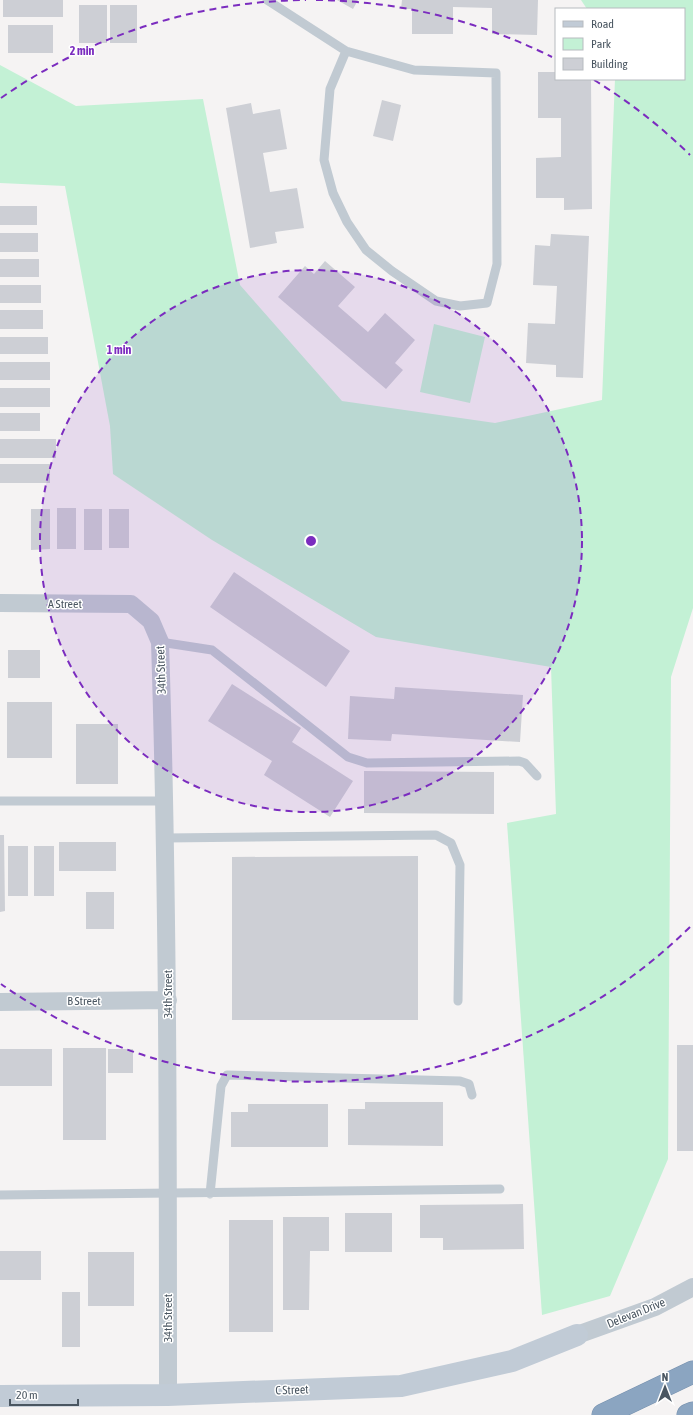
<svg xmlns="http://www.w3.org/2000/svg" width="693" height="1415" font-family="'Asap Condensed',sans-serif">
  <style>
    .green { fill: #c3f1d5 }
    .building { fill: #cdcfd5 }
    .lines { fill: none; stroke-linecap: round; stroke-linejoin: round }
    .highway-casing { stroke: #7690ad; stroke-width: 23 }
    .lane { stroke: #c1cad2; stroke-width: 9 }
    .street { stroke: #c1cad2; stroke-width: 18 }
    .secondary { stroke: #c1cbd6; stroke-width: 22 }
    .highway { stroke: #8ba5c1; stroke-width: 22 }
    .ring { fill: none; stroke: #7b2cbf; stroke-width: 2; stroke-dasharray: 7 5 }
    .labels { text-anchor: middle; stroke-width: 3; stroke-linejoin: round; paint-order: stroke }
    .street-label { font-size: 12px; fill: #4a5661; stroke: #fff }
    .centre { fill: #7b2cbf; stroke: #fff; stroke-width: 2 }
    .ring-label { font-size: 12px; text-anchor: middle; font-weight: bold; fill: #7b2cbf; stroke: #fff; stroke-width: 3; stroke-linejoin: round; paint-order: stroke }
  </style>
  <rect width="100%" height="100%" fill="#f5f3f3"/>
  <!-- green -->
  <path class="green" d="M581 0H693V608L671 677 668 1159 610 1296 542 1315 507 823 556 814 551 667 376 637 212 540 113 474 110 426 65 186 0 183V65L76 106 203 99 240 285 342 401 495 423 602 400 615 79H684V9H587Z
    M434 324 485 337 470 403 420 392Z"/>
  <!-- building -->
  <path class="building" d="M3 0H63V17H3Z
    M337 0H358L353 9Z
    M402 0H538L537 35 492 34V8L453 7V34H412V9H401Z
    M79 5H107V43H79Z
    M110 5H137V43H110Z
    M8 25H53V53H8Z
    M538 72H556V79H591L592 209 564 210V198H536V158L561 157V118H538Z
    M382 100 401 105 393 141 373 136Z
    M251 103 253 114 280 109 287 149 263 153 270 192 297 188 304 228 275 232 277 243 250 248 226 108Z
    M0 206H37V225H0Z
    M0 233H38V252H0Z
    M551 234 589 236 583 378 556 377V365L526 363 528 323 555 324 557 286 533 285 535 245 550 246Z
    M0 259H39V277H0Z
    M325 261 355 287 338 306 368 332 385 313 415 340 395 363 403 370 386 389 278 297 305 266 314 274Z
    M0 285H41V303H0Z
    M0 310H43V329H0Z
    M0 337H48V354H0Z
    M0 362H50V380H0Z
    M0 388H50V407H0Z
    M0 413H40V431H0Z
    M0 439H56V458H0Z
    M0 464H50V483H0Z
    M57 508H76V549H57Z
    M31 509H50V549L31 550Z
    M84 509H102V550H84Z
    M109 509H129V548H109Z
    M234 572 350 651 326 687 210 607Z
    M8 650H40V678H8Z
    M232 684 301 728 292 742 353 781 330 817 264 775 272 761 208 721Z
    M395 687 523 695 520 742 392 734 391 741 348 739 350 696 394 699Z
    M7 702H52V758H7Z
    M76 724H118V784H76Z
    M364 771 494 772V814L364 813Z
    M0 835H4L5 911 0 912Z
    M59 842H116V871H59Z
    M8 846H28V896H8Z
    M34 846H54V896H34Z
    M418 856V1020H232V857Z
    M86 892H114V929H86Z
    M677 1045H693V1151H677Z
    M63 1048H106V1140H63Z
    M0 1049H52V1086H0Z
    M108 1049H133V1073H108Z
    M365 1102H443V1146L348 1145V1109H365Z
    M248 1104H328V1147H231V1112H248Z
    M523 1204 524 1249 443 1250V1238H420V1205Z
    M345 1213H392V1252H345Z
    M283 1217H329V1251H310L309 1310H283Z
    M229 1220H273V1332H229Z
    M0 1251H41V1280H0Z
    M88 1252H134V1306H88Z
    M62 1292H80V1347H62Z"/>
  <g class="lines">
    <defs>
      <path id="highway" d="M603 1415 693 1372
        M688 1415 693 1413"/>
    </defs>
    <!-- highway casing -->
    <use href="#highway" class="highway-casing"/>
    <!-- lane -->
    <path class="lane" d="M267 0 346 51 414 70 496 73 497 264 487 303 460 306 436 301 392 271 366 250 347 222 333 193 324 160 330 89 346 51
      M160 642 212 650 334 746 348 757 367 763 519 761 525 763 537 776
      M0 801H165
      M166 838 436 835 451 843 460 865 458 1001
      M210 1194 221 1086 227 1075 460 1081 469 1084 472 1095
      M0 1195 500 1189"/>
    <!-- street -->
    <path class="street" d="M0 603 131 604 151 621 160 642C168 893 168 1144 168 1395
      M0 1002 168 1000
      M577 1335 655 1307 693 1287"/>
    <!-- secondary -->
    <path class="secondary" d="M0 1396 168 1395 401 1386 512 1361 577 1335"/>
    <!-- highway -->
    <use href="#highway" class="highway"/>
  </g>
  <!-- distance rings -->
  <circle cx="311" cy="541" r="271" fill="#7b2cbf" fill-opacity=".12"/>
  <g class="ring">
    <circle cx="311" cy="541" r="271"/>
    <path d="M690 927A541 541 0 0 1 1 984M1 98A541 541 0 0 1 306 0M316 0A541 541 0 0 1 552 57M594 80A541 541 0 0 1 690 155"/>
  </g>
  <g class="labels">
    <!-- street labels -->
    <g class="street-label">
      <text x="65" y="608">A Street</text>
      <text transform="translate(161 670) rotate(-92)" y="4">34th Street</text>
      <text transform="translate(168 994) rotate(-90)" y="4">34th Street</text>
      <text x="84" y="1005">B Street</text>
      <text transform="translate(636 1313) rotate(-22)" y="4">Delevan Drive</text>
      <text transform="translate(168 1318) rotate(-90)" y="4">34th Street</text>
      <text transform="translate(292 1390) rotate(-2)" y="4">C Street</text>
    </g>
  </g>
  <circle cx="311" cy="541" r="6" class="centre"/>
  <g class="ring-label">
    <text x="82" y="55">2 min</text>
    <text x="119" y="354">1 min</text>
  </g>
  <!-- legend -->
  <rect x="555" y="8" width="130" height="72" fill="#ffffff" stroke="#b7bbc0"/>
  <rect x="563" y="21" width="20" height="6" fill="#c1cbd6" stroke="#b7bbc0"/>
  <text x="591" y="28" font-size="12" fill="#4a5661">Road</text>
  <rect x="563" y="38" width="20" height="12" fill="#c3f1d5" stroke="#b7bbc0"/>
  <text x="591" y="48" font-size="12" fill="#4a5661">Park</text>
  <rect x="563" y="58" width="20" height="12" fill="#cdcfd5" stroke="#b7bbc0"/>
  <text x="591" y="68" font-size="12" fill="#4a5661">Building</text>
  <!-- north arrow -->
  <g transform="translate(665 1387)" stroke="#ffffff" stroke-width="3" paint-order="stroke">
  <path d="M0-3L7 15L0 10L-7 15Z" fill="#4a5661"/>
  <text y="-6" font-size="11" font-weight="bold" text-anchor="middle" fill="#4a5661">N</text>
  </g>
  <!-- scale -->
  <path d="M10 1399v6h68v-6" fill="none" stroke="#4a5661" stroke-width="2"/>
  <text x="16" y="1399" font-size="12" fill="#4a5661" stroke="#ffffff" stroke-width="3" paint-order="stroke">20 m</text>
</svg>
